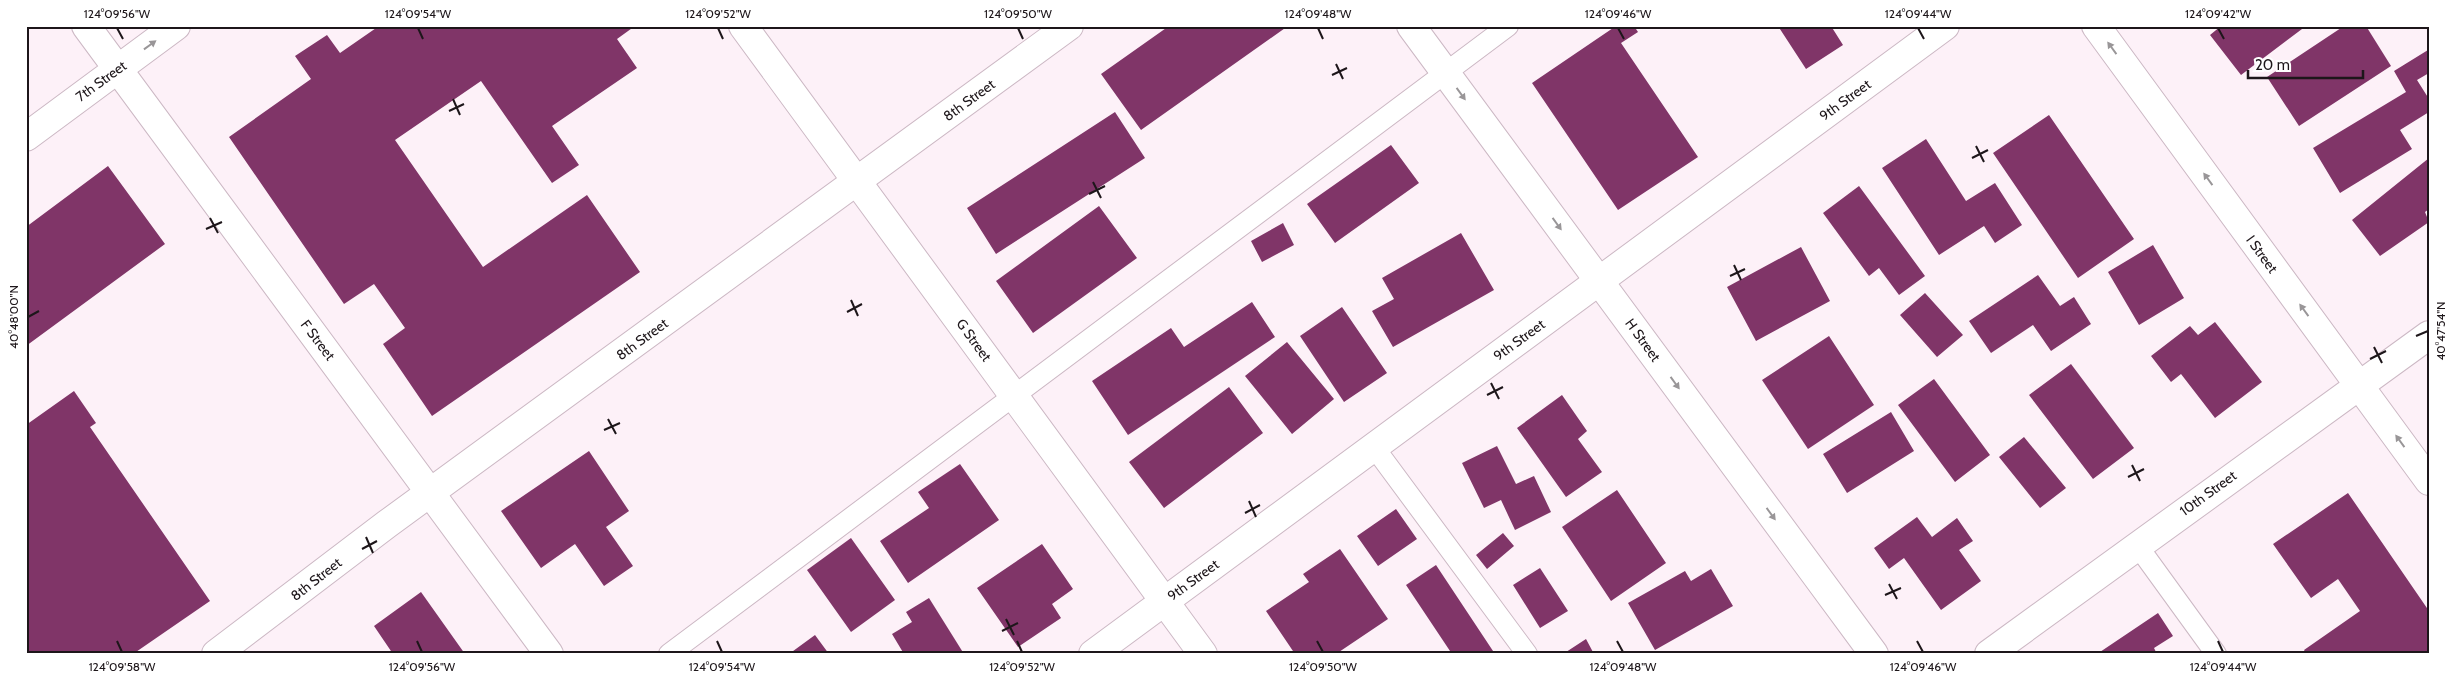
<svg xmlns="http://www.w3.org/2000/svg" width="2455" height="680" font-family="Cabin,sans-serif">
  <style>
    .building { fill: #803568 }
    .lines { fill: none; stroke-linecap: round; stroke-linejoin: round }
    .service-casing { stroke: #ccb8c4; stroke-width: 22 }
    .minor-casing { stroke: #ccb8c4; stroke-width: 30 }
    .tertiary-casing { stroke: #ccb8c4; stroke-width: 30 }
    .secondary-casing { stroke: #ccb8c4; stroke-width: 30 }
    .service { stroke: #fff; stroke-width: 20 }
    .minor { stroke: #fff; stroke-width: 28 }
    .tertiary { stroke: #fff; stroke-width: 28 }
    .secondary { stroke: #fff; stroke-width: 28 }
    .oneway { fill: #999698 }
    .ticks { fill: none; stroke: #1d161a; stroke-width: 2 }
    .labels { text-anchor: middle; stroke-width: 5; stroke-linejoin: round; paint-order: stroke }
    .street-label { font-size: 14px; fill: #1d161a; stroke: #fff }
    .neatline { fill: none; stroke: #1d161a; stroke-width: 2 }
    .ticks-label { font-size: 12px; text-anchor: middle; fill: #1d161a }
  </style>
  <rect width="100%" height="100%" fill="#fdf1f8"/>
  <!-- building -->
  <path class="building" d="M379 26H635L617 39 637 68 552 126 579 165 552 183 481 81 395 140 483 267 587 195 640 272 432 416 383 344 405 328 374 284 344 304 229 137 311 79 295 56 327 35 340 53Z
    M1169 26H1288L1141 130 1101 74Z
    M1616 26H1634L1638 32 1621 43 1698 157 1618 210 1532 83Z
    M1778 26H1831L1843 45 1806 69Z
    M2221 26H2306L2241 75 2210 35Z
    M2344 26H2366L2391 66 2299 126 2267 77Z
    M2428 50 2429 73 2417 80 2429 99V112L2400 130 2412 149 2340 193 2313 148 2406 92 2394 71Z
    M1115 112 1145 158 996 254 967 208Z
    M2049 115 2134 239 2078 278 1993 153Z
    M1926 139 1966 201 1995 183 2022 225 1995 243 1984 226 1939 255 1882 168Z
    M1391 145 1419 183 1335 243 1307 204Z
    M2429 158V209L2425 212 2429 222 2380 256 2352 220Z
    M108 166 165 244 26 346V227Z
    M1859 186 1925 276 1899 295 1879 268 1869 276 1823 213Z
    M1099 206 1137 258 1033 333 996 281Z
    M1283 223 1294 245 1262 262 1251 241Z
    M1461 233 1494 290 1393 347 1372 311 1394 299 1382 278Z
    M2153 245 2184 298 2139 325 2108 272Z
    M1801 247 1830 301 1756 341 1727 287Z
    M2038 275 2060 306 2074 297 2091 324 2051 351 2033 325 1991 353 1969 321Z
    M1925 293 1963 335 1937 357 1900 315Z
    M1252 302 1275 337 1128 435 1092 381 1171 328 1184 347Z
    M1342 307 1387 373 1344 402 1300 336Z
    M2215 322 2262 382 2215 418 2181 374 2171 382 2151 356 2190 326 2198 335Z
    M1829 336 1874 405 1808 449 1762 380Z
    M1287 342 1334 399 1292 434 1245 376Z
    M2071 364 2134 448 2093 479 2029 395Z
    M1934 379 1990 455 1955 482 1898 405Z
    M1229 387 1263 433 1164 508 1129 462Z
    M74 391 96 423 90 427 210 601 133 654H26V425Z
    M1562 395 1587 431 1578 439 1602 472 1566 497 1517 428Z
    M1891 412 1914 451 1847 493 1823 454Z
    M2024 437 2066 488 2040 508 1999 457Z
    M1497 446 1516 484 1534 476 1551 512 1515 530 1501 500 1484 508 1462 463Z
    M589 451 629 511 606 527 633 566 604 586 575 544 541 568 501 511Z
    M960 464 999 520 908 583 880 541 929 508 918 492Z
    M1617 490 1666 563 1611 601 1562 527Z
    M2348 493 2429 611V652L2426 654H2306L2304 650 2360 611 2338 579 2311 598 2273 544Z
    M1396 509 1417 539 1378 566 1357 536Z
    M1917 517 1932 537 1957 518 1973 541 1959 550 1981 581 1941 610 1904 558 1889 569 1874 548Z
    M1503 533 1514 546 1487 569 1476 555Z
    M851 538 895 600 851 632 807 570Z
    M1042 544 1073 589 1052 604 1061 618 1018 647 977 588Z
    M1340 549 1388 619 1336 654H1295L1266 611 1309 582 1303 574Z
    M1436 565 1495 654H1452L1406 585Z
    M1540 568 1568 611 1540 628 1513 585Z
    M1711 569 1733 606 1655 650 1628 603 1685 571 1691 581Z
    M421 592 465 654H393L374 626Z
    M929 598 964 654H904L892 634 912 622 906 612Z
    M2158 613 2173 636 2154 648 2157 654H2097Z
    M815 635 829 654H789Z
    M1586 639 1594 654H1563Z"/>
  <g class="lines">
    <defs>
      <path id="service" d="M1374 447 1527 654
        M2137 545 2216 654
        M669 654 1508 26"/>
      <path id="minor" d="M216 654 387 524 1069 26
        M1093 654 1945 26
        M1989 654 2429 335"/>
      <path id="tertiary" d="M86 26 549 654
        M743 26 1203 654
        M26 137 176 26"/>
      <path id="secondary" d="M1411 26 1874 654
        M2096 26 2429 481"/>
    </defs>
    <!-- service casing -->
    <use href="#service" class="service-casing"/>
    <!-- minor casing -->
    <use href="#minor" class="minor-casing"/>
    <!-- tertiary casing -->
    <use href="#tertiary" class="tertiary-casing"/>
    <!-- secondary casing -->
    <use href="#secondary" class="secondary-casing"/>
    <!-- service -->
    <use href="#service" class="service"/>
    <!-- minor -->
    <use href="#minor" class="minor"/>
    <!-- tertiary -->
    <use href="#tertiary" class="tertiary"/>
    <!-- secondary -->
    <use href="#secondary" class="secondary"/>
  </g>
  <!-- one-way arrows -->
  <defs><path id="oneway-solid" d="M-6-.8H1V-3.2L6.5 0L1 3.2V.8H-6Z" transform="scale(1.25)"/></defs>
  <g class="oneway">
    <use href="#oneway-solid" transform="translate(150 45) rotate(-36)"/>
    <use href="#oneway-solid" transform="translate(2112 48) rotate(-126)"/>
    <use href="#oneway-solid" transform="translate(1461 94) rotate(54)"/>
    <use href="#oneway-solid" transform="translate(2208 179) rotate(-126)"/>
    <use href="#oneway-solid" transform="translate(1557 224) rotate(54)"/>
    <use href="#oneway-solid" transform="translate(2304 310) rotate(-126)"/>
    <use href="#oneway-solid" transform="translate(1675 383) rotate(54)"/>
    <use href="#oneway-solid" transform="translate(2400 441) rotate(-126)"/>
    <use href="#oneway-solid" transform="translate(1771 514) rotate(54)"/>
  </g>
  <!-- ticks -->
  <path class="ticks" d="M117 28 123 39M418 28 423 39M718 28 723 39M1018 28 1023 39M1318 28 1323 39M1618 28 1624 39M1918 28 1924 39M2218 28 2224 39M1336 64 1343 79M1332 75 1347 68M453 99 460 115M449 111 464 104M1976 146 1984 162M1972 158 1988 150M1093 182 1101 198M1089 194 1105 186M210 218 218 233M206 229 222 222M1734 265 1741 280M1730 276 1745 269M851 300 858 316M847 312 862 304M28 317 39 311M2416 336 2428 331M2374 347 2382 363M2370 359 2386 351M1491 383 1499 399M1487 395 1503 387M608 419 616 434M604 430 620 423M2132 465 2140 481M2128 477 2144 469M1249 501 1256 517M1245 513 1260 505M366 537 373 553M362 549 377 541M1889 584 1897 599M1885 595 1901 588M1006 619 1014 635M1002 631 1018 623M117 641 122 652M417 641 422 652M717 641 722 652M1017 641 1022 652M1317 641 1323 652M1617 641 1623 652M1917 641 1923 652M2218 641 2223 652"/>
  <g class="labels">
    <!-- street labels -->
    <g class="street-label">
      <text transform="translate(101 81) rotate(-36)" y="5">7th Street</text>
      <text transform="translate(969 100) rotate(-36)" y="5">8th Street</text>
      <text transform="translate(1845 100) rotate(-36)" y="5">9th Street</text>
      <text transform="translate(2262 254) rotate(54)" y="5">I Street</text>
      <text transform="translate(642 339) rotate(-36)" y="5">8th Street</text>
      <text transform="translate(318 340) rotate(53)" y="5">F Street</text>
      <text transform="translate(974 340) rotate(54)" y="5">G Street</text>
      <text transform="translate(1519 340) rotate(-36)" y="5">9th Street</text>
      <text transform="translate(1643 340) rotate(54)" y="5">H Street</text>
      <text transform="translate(2208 493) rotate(-36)" y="5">10th Street</text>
      <text transform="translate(316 579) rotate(-38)" y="5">8th Street</text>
      <text transform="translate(1193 580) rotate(-36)" y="5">9th Street</text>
    </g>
  </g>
  <!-- border -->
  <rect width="2455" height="680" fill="none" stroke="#ffffff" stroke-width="55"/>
  <!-- scale -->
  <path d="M2248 70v8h115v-8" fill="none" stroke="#1d161a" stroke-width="2.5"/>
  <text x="2255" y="70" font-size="15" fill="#1d161a" stroke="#ffffff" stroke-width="4" paint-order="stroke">20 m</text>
  <rect x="28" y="28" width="2400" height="624" class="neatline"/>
  <g class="ticks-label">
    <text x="117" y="18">124°09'56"W</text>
    <text x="418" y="18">124°09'54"W</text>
    <text x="718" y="18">124°09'52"W</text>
    <text x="1018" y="18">124°09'50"W</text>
    <text x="1318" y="18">124°09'48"W</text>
    <text x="1618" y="18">124°09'46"W</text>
    <text x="1918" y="18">124°09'44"W</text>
    <text x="2218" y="18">124°09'42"W</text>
    <text transform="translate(14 317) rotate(-90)" y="4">40°48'00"N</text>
    <text transform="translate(2441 331) rotate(-90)" y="4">40°47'54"N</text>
    <text x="122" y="671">124°09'58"W</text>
    <text x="422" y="671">124°09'56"W</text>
    <text x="722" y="671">124°09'54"W</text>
    <text x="1022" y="671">124°09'52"W</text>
    <text x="1323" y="671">124°09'50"W</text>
    <text x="1623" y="671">124°09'48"W</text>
    <text x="1923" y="671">124°09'46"W</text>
    <text x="2223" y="671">124°09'44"W</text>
  </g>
</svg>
